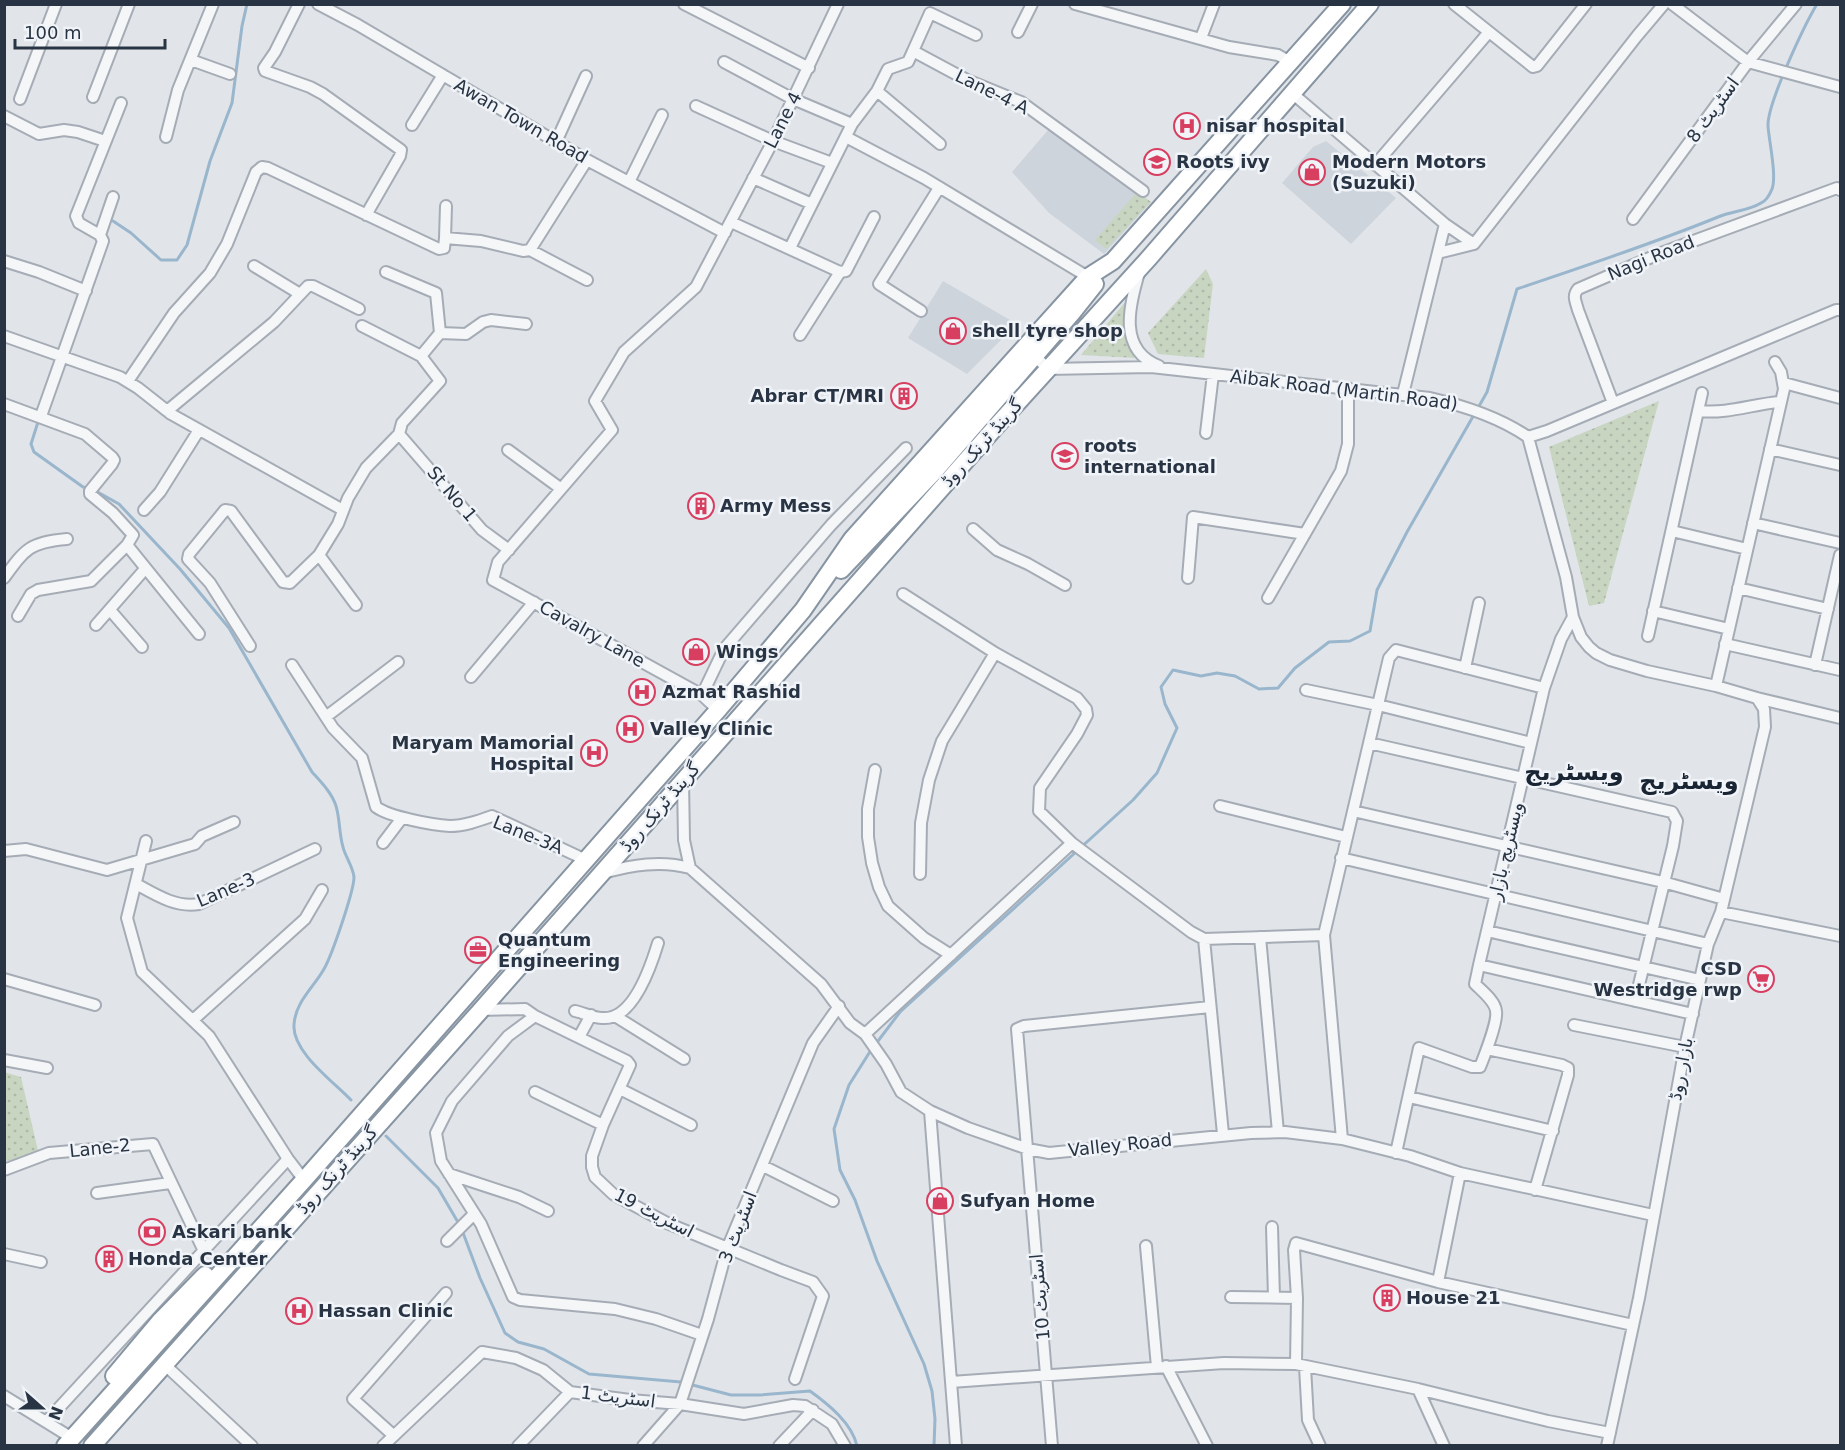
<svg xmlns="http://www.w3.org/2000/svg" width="1845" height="1450" font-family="'DejaVu Sans','Noto Naskh Arabic',sans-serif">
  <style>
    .built { fill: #ced4dc }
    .park { fill: url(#park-dots) }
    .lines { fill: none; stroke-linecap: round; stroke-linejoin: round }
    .stream { stroke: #99b6cd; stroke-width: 3 }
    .minor-casing { stroke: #a6acb5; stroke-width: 14 }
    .highway-casing { stroke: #8794a2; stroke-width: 20 }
    .minor { stroke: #f4f6f8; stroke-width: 10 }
    .highway { stroke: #fff; stroke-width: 16 }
    .labels { text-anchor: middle; stroke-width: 5; stroke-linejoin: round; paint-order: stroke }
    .street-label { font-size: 18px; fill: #283443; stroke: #f0f4f8 }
    .poi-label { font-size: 18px; font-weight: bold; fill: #283443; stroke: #f0f4f8; text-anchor: start }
    .district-label { font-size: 24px; font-weight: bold; fill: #1a2534; stroke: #f0f4f8 }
  </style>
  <defs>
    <pattern id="park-dots" width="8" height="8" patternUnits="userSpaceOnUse" patternTransform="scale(1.5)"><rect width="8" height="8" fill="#c8d5c1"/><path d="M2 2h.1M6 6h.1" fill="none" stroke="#acb7a7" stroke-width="1.8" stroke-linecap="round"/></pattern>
  </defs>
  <rect width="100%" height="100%" fill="#e1e5ea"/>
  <!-- built -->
  <path class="built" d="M1049 129 1151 202 1104 254 1049 213 1012 172Z
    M1326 141 1396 198 1351 244 1282 183 1313 147Z
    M943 281 1017 324 967 374 908 338Z"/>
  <!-- park -->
  <path class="park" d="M1137 192 1151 202 1106 249 1095 240Z
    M1206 269 1213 284 1204 358 1158 354 1148 333Z
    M1126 301C1126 322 1128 339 1137 358L1081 355Z
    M1659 401 1604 603 1589 606 1549 447Z
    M4 1072 21 1077 39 1155 5 1161Z"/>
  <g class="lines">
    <!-- stream -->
    <path class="stream" d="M113 221 131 233 161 260H177L187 245 210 161 232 103 242 26 247 4
      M1478 408 1487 392 1517 289C1585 266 1652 244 1718 217 1732 211 1748 211 1761 203 1766 201 1770 194 1772 189 1777 176 1769 141 1768 126 1767 104 1804 26 1817 4
      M38 422 31 444 34 452 83 487 88 488
      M94 490 119 504 180 569 229 628 312 772C321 782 332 793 336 806 340 819 339 834 343 847 345 856 353 867 354 877 354 891 332 955 324 969 314 987 295 1002 294 1025 292 1052 334 1082 351 1100
      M875 1045 900 1012 1133 800 1157 773 1177 728 1165 704 1161 687 1173 670 1201 676 1217 673 1235 676 1259 689 1278 688 1295 668 1329 642 1350 641 1370 631 1377 590 1407 532 1475 413
      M871 1050 849 1085 834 1129 840 1170 855 1200 877 1261 924 1364 932 1391 935 1419 934 1446
      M386 1136 438 1188 459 1224
      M462 1230 480 1278 505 1333 518 1342 544 1349 589 1374 681 1382 731 1395H760L810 1391C828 1404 852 1423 857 1446"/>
    <defs>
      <path id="minor" d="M299 4 275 52 264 68 265 71 310 87 323 94 401 150 400 156 366 215
        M318 4 358 25 587 160 725 233
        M684 4 809 68
        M1075 4 1229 47 1278 55 1292 63
        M1454 4 1533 67 1537 66 1586 4
        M1672 4 1748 62 1840 87
        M1018 32 1032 4
        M976 35 930 13 913 51 967 80 1021 102 1143 191
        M1201 38 1214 4
        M191 60 230 74
        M724 62 793 99 852 124
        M877 91 940 144
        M1292 93 1445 224 1474 244
        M93 97 129 4
        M20 99 56 4
        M696 106 773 141 832 163
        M4 116 39 134 64 130 78 132 105 141
        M412 125 443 75
        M166 137 178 90 213 4
        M846 137 924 178 1088 277
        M556 142 586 76
        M1375 165 1489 32
        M753 178 812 204
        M629 182 662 115
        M1633 219 1748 62 1796 4
        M731 222 840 272
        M100 235 79 223 76 216 121 103
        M445 238 446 206
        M790 248 852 124 877 91 888 69 908 62 913 51
        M530 250 587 280
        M1438 253 1474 244 1637 36 1664 4
        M4 261 39 272 86 291
        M254 266 300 294
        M386 272 436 293 440 333
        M1139 273C1129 306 1118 350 1159 366
        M921 311 879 284 939 188
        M800 335 840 272 846 271 874 217
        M4 336 120 377 138 388 171 414 343 510
        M421 356 440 333 466 334 483 322 491 320 526 324
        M1035 356 1048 369 1151 367 1430 398C1465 406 1499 417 1528 437L1566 577 1573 617 1581 637 1589 647 1596 653 1610 660 1647 671 1716 686 1757 698 1840 718
        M128 381 174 313 210 273 227 244 256 172 262 167 268 168 439 249 444 248 445 238 481 241 523 251 530 250 587 160
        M1784 383 1840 398
        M1403 394 1445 224
        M1613 403 1578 310C1576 302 1572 296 1578 289L1661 253 1837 188 1840 190
        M4 404 85 434 112 457 114 460 112 464 90 491V494L113 513 133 535 127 545 91 581 38 590 31 594 18 616
        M167 411 274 322 308 286H313L359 309
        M1699 411C1729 414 1752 404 1781 402
        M41 416 103 241 100 235 113 197
        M1206 433 1213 374
        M399 434 482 530 509 550
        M1528 437 1547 431 1836 310H1840
        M1770 449 1840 465
        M508 450 560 488
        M144 510 160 492 199 430
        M1753 523 1840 543
        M973 529 997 550 1028 564 1065 585
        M1672 531 1747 549
        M127 545 199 634
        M319 555 356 605
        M4 578C25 549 30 542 67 539
        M1188 578 1193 517 1305 534
        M1738 588 1828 609
        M903 594 995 653 1077 698 1086 709 1087 715 1077 734 1040 788 1039 811 1072 843 1191 932 1204 939 1324 935
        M1268 598 1341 471 1348 444V388
        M110 610 142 647
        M1653 611 1729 629
        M96 625 145 569
        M1648 636 1702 393
        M1725 644 1840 670
        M250 646 210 583 188 559 189 554 225 510 231 511 283 582 290 583 319 555 338 524 348 498 366 468 399 434 402 423 440 381 421 356 362 326
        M292 665 333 728 362 758 376 807C390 817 432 825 450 826 464 826 478 821 492 816L586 860
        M1815 665 1840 555
        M1465 668 1479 603
        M471 677 534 602
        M1716 686 1784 389 1781 372 1775 362
        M1306 690 1378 705 1531 743
        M702 695 724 649 831 525 906 448
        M718 710 702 695 493 580 498 562 612 430 595 401 624 352 696 287 773 141 838 4
        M327 716 398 662
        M1369 743 1672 812 1677 821 1673 846 1635 1001
        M875 770 868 809V837L872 863 879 887 888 906 924 938 951 955
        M683 781 684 840 690 868
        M1220 806 1346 837
        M1353 811 1663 882 1724 899
        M146 841 127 918 142 972 209 1036 288 1159 304 1180
        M383 843 402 818
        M4 851 26 849 107 870 195 844 202 836 234 822
        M1341 858 1708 944
        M603 873C632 865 661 860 690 868L821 984 850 1023 865 1034 886 1064 901 1092 930 1111 968 1128 1028 1149 1049 1153 1251 1133 1285 1132 1342 1139 1410 1156 1460 1173 1653 1215
        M920 874 921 823 929 780 942 741 995 653
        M136 884C156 895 176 908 199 904L315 849
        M1721 912 1840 936
        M1487 931 1700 980
        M1260 937 1278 1132
        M1204 939 1223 1134
        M1479 965 1693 1014
        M4 979 95 1005
        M481 1010 525 1009 535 1016 508 1036 452 1101 436 1133 441 1161 481 1224 513 1297 520 1300 615 1309 656 1319 702 1335
        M575 1011C584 1013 594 1018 602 1018 633 1021 651 966 658 943
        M535 1016 627 1061 630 1065 603 1125 592 1156V1167L595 1177 613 1194 667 1223 781 1270 813 1282 823 1296 795 1379
        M615 1016 684 1059
        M193 1020 305 919 322 890
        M1574 1025 1685 1047
        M865 1034 1072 843
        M579 1037 591 1015
        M1487 1049 1562 1065 1568 1068V1075L1535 1190
        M4 1060 47 1068
        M620 1089 691 1125
        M535 1092 603 1125
        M1409 1097 1553 1131
        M930 1111 956 1446
        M1342 1139 1324 935 1389 658 1396 650 1544 688
        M1396 1153 1419 1048 1472 1067H1480C1484 1057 1498 1021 1496 1011 1495 1001 1482 991 1475 984L1479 965 1544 688 1561 639 1573 617
        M763 1166 833 1201
        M4 1170 49 1153 153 1144 203 1249
        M449 1174 519 1197 548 1211
        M97 1193 170 1183
        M1272 1227 1274 1297
        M447 1241 474 1214
        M1146 1246 1157 1367
        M4 1254 41 1262
        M1438 1282 1460 1173
        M1231 1297 1297 1298
        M164 1364 252 1446
        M1296 1364 1297 1298 1294 1250 1296 1243 1438 1282 1633 1325
        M1166 1366 1207 1446
        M1305 1367 1308 1420 1320 1446
        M951 1382 1224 1363 1296 1364 1418 1389 1548 1421 1610 1433
        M1418 1389 1444 1446
        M4 1396 72 1438
        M46 1422 288 1159
        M393 1435 353 1399 446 1293
        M383 1446 482 1352 516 1358 543 1370 570 1392 630 1400 680 1404 744 1414 793 1405 805 1406 832 1424 845 1446
        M518 1446 570 1392
        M643 1446 680 1404 708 1319 727 1249 813 1043 839 1006
        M779 1446 813 1410
        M1052 1446 1017 1029 1024 1026 1210 1007
        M1607 1446 1639 1298 1685 1047 1708 944 1721 912 1765 727 1764 709 1757 698"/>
      <path id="highway" d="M841 570 933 473 1072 313 1095 284
        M114 1376 161 1320 205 1275
        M65 1446 304 1180 718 710 803 610 852 539 1088 277 1113 261 1342 4
        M92 1446 481 1010 1000 422 1149 258 1370 4"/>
    </defs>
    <!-- minor casing -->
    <use href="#minor" class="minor-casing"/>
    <!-- highway casing -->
    <use href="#highway" class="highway-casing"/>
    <!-- minor -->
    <use href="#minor" class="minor"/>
    <!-- highway -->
    <use href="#highway" class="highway"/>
  </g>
  <!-- icons -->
  <defs>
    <symbol id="hospital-ring" viewBox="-11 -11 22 22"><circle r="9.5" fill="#f0f4f8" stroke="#d73e60" stroke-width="1.5"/><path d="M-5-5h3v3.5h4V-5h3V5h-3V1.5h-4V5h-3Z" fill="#d73e60"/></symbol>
    <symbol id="school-ring" viewBox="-11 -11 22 22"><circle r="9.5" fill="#f0f4f8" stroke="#d73e60" stroke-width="1.5"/><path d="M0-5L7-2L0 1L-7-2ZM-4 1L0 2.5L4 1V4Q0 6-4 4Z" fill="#d73e60"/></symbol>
    <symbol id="shop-ring" viewBox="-11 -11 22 22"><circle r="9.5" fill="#f0f4f8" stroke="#d73e60" stroke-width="1.5"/><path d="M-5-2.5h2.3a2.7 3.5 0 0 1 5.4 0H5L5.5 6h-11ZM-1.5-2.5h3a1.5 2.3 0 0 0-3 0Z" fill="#d73e60"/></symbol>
    <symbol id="building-ring" viewBox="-11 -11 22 22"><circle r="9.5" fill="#f0f4f8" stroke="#d73e60" stroke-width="1.5"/><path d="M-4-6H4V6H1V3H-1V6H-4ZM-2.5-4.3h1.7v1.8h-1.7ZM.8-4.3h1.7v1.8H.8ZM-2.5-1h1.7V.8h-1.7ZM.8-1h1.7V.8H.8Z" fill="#d73e60"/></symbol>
    <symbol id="office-ring" viewBox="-11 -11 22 22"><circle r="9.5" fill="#f0f4f8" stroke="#d73e60" stroke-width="1.5"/><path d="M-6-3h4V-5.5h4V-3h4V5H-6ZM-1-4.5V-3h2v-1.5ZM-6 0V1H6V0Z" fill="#d73e60"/></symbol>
    <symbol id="supermarket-ring" viewBox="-11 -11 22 22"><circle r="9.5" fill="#f0f4f8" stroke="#d73e60" stroke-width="1.5"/><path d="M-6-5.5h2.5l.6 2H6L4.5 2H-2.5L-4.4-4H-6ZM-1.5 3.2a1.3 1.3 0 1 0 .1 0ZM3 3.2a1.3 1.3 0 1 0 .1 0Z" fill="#d73e60"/></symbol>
    <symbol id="bank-ring" viewBox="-11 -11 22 22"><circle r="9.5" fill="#f0f4f8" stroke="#d73e60" stroke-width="1.5"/><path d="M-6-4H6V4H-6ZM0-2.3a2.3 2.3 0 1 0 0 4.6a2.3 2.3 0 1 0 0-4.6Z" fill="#d73e60"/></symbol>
  </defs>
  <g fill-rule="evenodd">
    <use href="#hospital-ring" x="1172" y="111" width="30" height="30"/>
    <use href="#school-ring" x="1142" y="147" width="30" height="30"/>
    <use href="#shop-ring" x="1297" y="157" width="30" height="30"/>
    <use href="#shop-ring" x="938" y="316" width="30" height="30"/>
    <use href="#building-ring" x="889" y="381" width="30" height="30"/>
    <use href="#school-ring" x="1050" y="441" width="30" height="30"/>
    <use href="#building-ring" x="686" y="491" width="30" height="30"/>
    <use href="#shop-ring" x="681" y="637" width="30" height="30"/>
    <use href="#hospital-ring" x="627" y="677" width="30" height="30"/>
    <use href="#hospital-ring" x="615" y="714" width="30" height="30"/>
    <use href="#hospital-ring" x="579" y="738" width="30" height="30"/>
    <use href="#office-ring" x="463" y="935" width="30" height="30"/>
    <use href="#supermarket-ring" x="1746" y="964" width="30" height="30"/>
    <use href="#shop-ring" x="925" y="1186" width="30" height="30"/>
    <use href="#bank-ring" x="137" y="1217" width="30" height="30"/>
    <use href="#building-ring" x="94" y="1244" width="30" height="30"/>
    <use href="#building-ring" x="1372" y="1283" width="30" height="30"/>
    <use href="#hospital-ring" x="284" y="1296" width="30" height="30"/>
  </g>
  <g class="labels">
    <!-- street labels -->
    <g class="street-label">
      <text transform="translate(992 92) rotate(26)" y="6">Lane-4 A</text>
      <text transform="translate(1713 110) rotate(-54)" y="6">اسٹریٹ 8</text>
      <text transform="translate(783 120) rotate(-63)" y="6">Lane 4</text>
      <text transform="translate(521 121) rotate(30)" y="6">Awan Town Road</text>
      <text transform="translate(1651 258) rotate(-22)" y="6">Nagi Road</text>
      <text transform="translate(1344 390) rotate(7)" y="6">Aibak Road (Martin Road)</text>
      <text transform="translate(982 443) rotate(-48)" y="6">گرینڈ ٹرنک روڈ</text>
      <text transform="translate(452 494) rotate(50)" y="6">St No 1</text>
      <text transform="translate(592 634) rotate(29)" y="6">Cavalry Lane</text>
      <text transform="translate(660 807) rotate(-49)" y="6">گرینڈ ٹرنک روڈ</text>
      <text transform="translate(528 835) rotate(22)" y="6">Lane-3A</text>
      <text transform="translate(1506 851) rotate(-77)" y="6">ویسٹریج بازار</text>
      <text transform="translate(226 890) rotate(-23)" y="6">Lane-3</text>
      <text transform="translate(1681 1069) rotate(-79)" y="6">بازار روڈ</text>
      <text transform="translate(1120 1145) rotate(-6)" y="6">Valley Road</text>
      <text transform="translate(100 1148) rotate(-6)" y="6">Lane-2</text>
      <text transform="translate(337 1170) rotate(-48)" y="6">گرینڈ ٹرنک روڈ</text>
      <text transform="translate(654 1213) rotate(27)" y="6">اسٹریٹ 19</text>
      <text transform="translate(738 1227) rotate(-69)" y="6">اسٹریٹ 3</text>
      <text transform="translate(1040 1297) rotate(-95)" y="6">اسٹریٹ 10</text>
      <text transform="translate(618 1397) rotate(7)" y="6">اسٹریٹ 1</text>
    </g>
    <!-- poi labels -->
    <g class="poi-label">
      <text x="1206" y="132">nisar hospital</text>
      <text x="1176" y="168">Roots ivy</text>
      <text x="1332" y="168">Modern Motors<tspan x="1332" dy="21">(Suzuki)</tspan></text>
      <text x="972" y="337">shell tyre shop</text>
      <text x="884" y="402" text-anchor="end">Abrar CT/MRI</text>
      <text x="1084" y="452">roots<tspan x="1084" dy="21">international</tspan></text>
      <text x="720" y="512">Army Mess</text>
      <text x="716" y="658">Wings</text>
      <text x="662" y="698">Azmat Rashid</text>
      <text x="650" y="735">Valley Clinic</text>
      <text x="574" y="749" text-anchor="end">Maryam Mamorial<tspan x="574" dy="21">Hospital</tspan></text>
      <text x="498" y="946">Quantum<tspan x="498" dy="21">Engineering</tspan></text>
      <text x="1742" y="975" text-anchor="end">CSD<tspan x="1742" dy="21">Westridge rwp</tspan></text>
      <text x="960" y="1207">Sufyan Home</text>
      <text x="172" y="1238">Askari bank</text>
      <text x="128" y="1265">Honda Center</text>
      <text x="1406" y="1304">House 21</text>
      <text x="318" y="1317">Hassan Clinic</text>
    </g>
    <!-- district labels -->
    <g class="district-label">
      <text x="1574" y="780">ویسٹریج</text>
      <text x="1689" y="789">ویسٹریج</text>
    </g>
  </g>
  <!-- border -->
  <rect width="1845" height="1450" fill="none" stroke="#283443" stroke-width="12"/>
  <!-- north arrow -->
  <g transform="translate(42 1408) rotate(111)" stroke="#f0f4f8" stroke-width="4.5" paint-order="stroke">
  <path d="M0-4.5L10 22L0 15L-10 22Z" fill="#283443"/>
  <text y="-9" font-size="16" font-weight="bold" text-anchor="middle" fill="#283443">N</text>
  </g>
  <!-- scale -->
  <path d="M15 39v9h150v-9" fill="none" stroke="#283443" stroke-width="3"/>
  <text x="24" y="39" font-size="18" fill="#283443" stroke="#f0f4f8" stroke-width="4.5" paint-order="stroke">100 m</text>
</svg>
